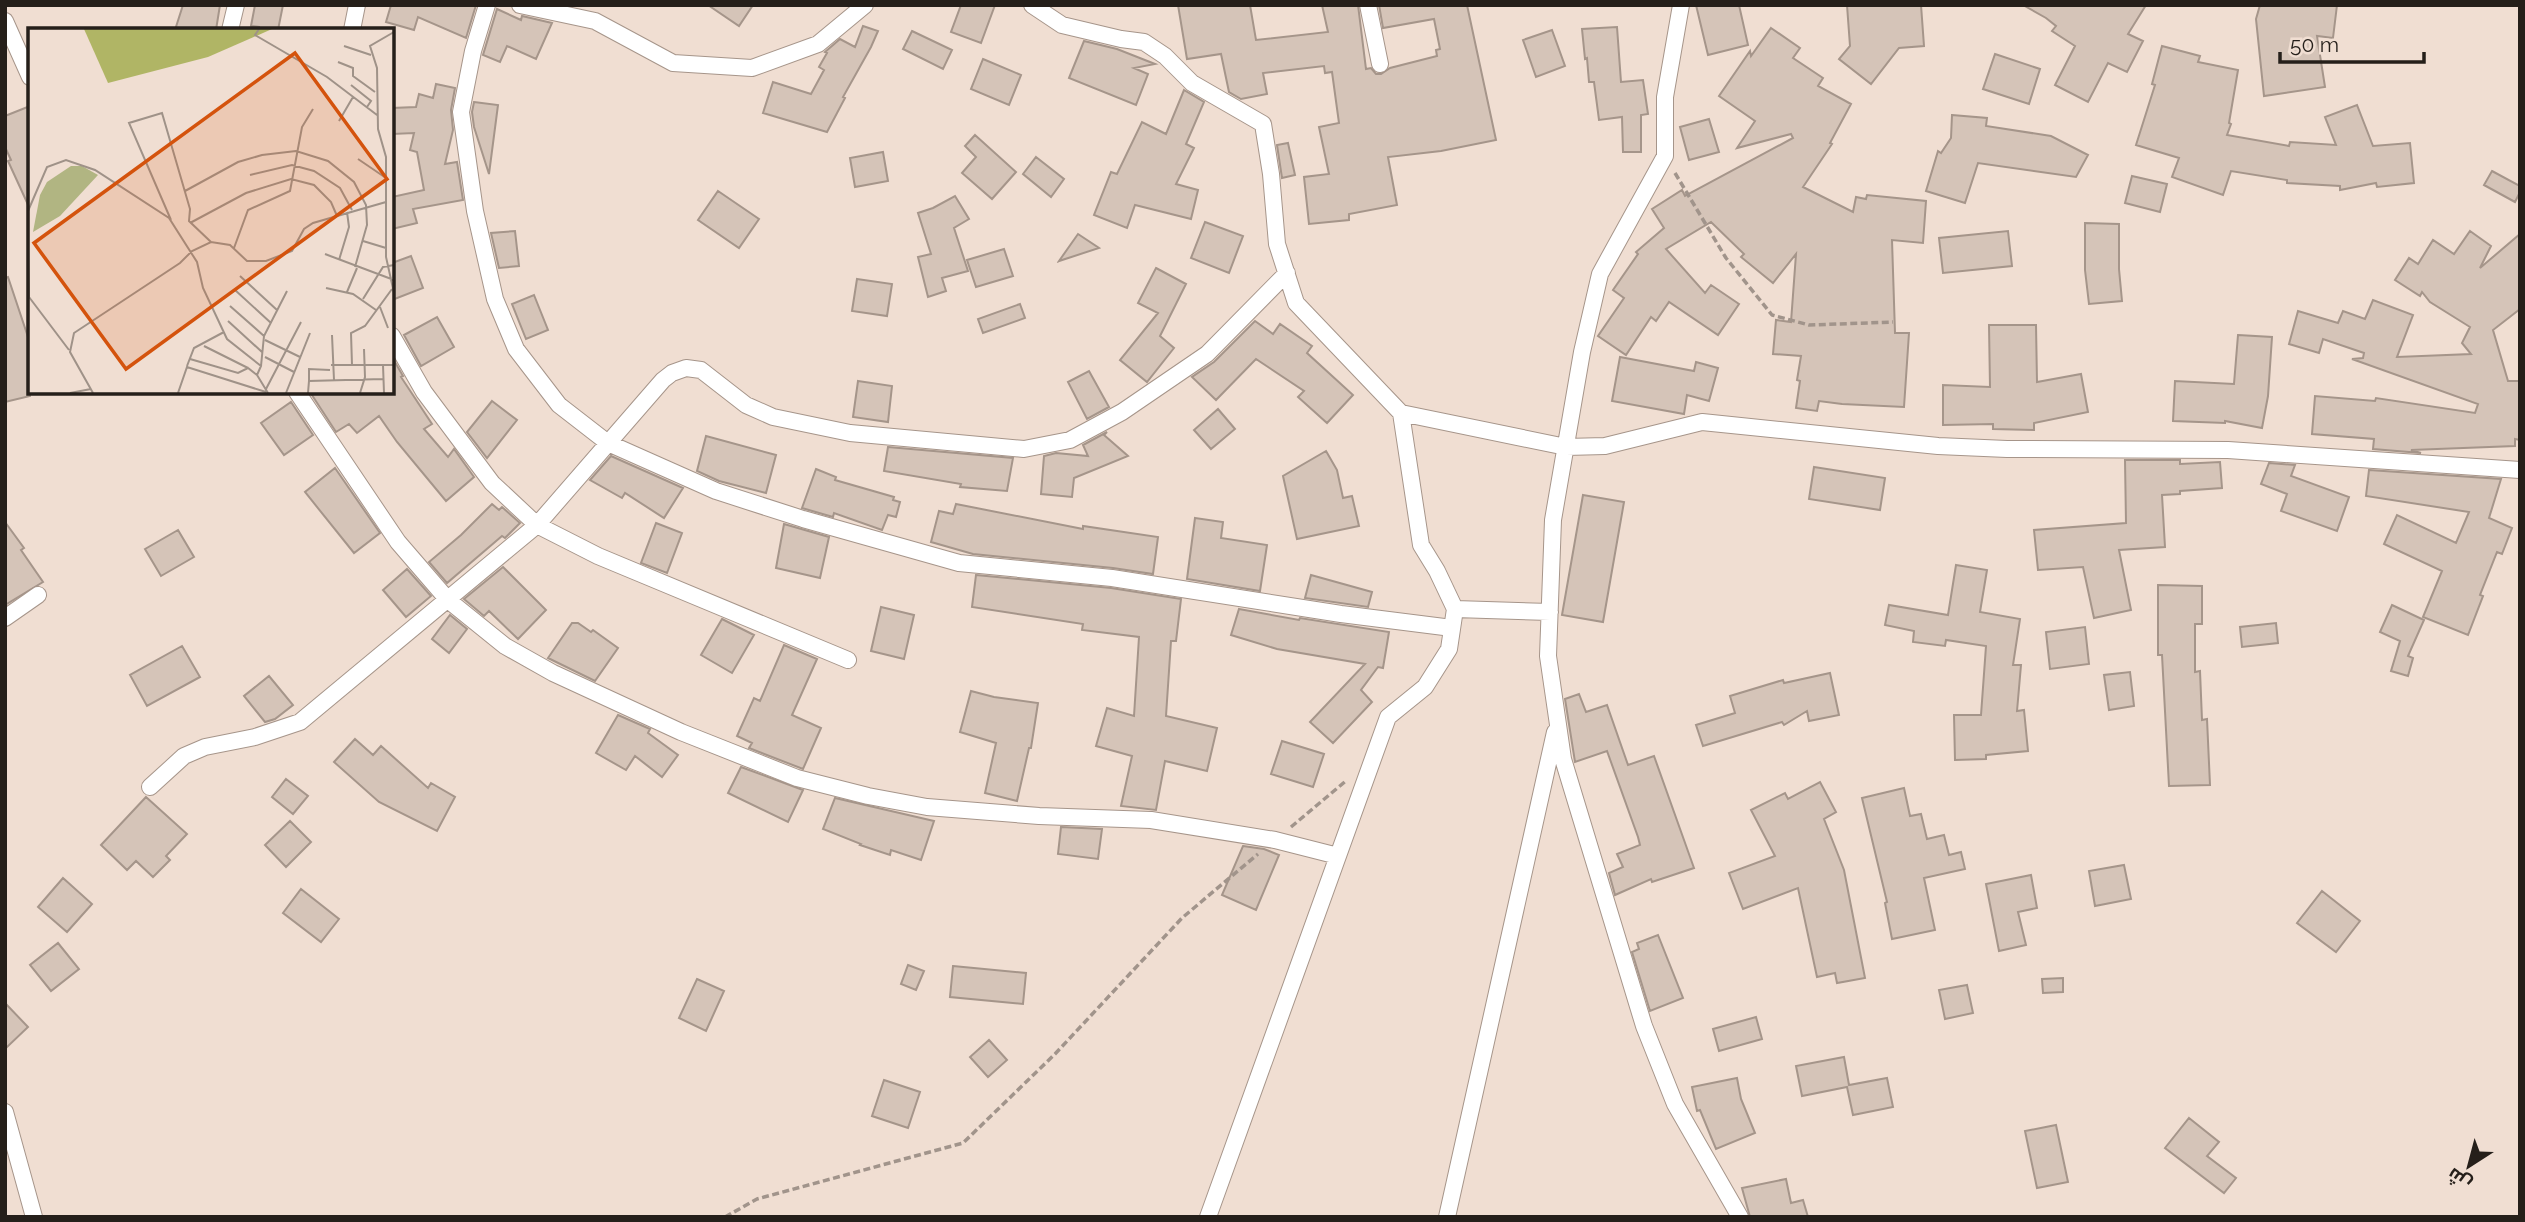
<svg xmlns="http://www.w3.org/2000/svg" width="2525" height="1222" font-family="Raleway,Cairo,sans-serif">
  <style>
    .building { fill: #d5c4b8; stroke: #a5958a; stroke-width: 2 }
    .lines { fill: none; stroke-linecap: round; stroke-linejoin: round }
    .minor-casing { stroke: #a6958a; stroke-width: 18 }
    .path { stroke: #a1948b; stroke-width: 3.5; stroke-dasharray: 7 3.5; stroke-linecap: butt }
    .minor { stroke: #fff; stroke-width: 16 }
    .inset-road { fill: none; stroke: #9f9288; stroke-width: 2 }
    .view { fill: #d4530d; fill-opacity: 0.15; stroke: #d4530d; stroke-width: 3.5 }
    .inset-edge { fill: none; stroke: #251f1a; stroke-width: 3.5 }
  </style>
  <rect width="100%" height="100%" fill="#f0ded2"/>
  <!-- building -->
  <path class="building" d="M183 5H220L216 30H175Z
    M255 5H283L278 30H259V27L251 26Z
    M391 5H476L466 38 418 17 414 30 386 22Z
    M708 5H753L739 26Z
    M961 5H995L981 43 951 32Z
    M1178 5H1250L1256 40 1328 32 1322 5H1358L1366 69 1371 68 1376 74H1381L1390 68 1437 56 1436 50 1440 49 1434 19 1383 28 1379 5H1467L1496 140 1441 151 1388 157 1397 205 1349 214V220L1309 224 1304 177 1329 174 1319 127 1339 123 1332 72 1325 73 1324 66 1263 73 1267 94 1241 99 1229 92 1221 54 1187 59Z
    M1696 5H1739L1748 45 1708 55Z
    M1847 5H1921L1924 46 1899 48 1871 84 1839 59 1850 46Z
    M2023 5H2146L2128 34 2143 41 2127 72 2108 63 2088 102 2055 85 2075 46 2052 31 2056 26 2046 18Z
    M2260 5H2337L2333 38 2317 36 2325 87 2264 96 2256 19Z
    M497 9 521 20 522 16 552 23 536 59 507 46 500 62 483 55Z
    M863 26 878 31 871 47 843 97 845 98 827 132 763 113 773 82 811 94 824 70 819 67 827 53 825 52 840 39 855 47Z
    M1617 27 1621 82 1643 80 1648 114 1641 115V152H1623L1622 117 1599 120 1594 82H1589L1587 58 1585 59 1582 29Z
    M1771 28 1800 48 1793 58 1823 78 1818 86 1851 104 1830 143 1832 144 1803 187 1853 212 1856 197 1866 199 1867 195 1926 201 1923 243 1892 240 1895 333H1909L1904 407 1842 404 1819 401 1817 411 1796 408 1800 381 1797 380 1801 356 1773 354 1776 320 1791 322 1796 254 1773 283 1741 257 1744 254 1711 222 1666 249 1705 293 1711 285 1739 304 1718 335 1669 302 1656 321 1651 317 1626 355 1598 336 1624 298 1613 290 1638 254 1636 252 1664 228 1652 209 1682 190 1685 196 1793 138 1791 134 1737 148 1755 121 1719 96 1750 51 1751 56Z
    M1552 30 1565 66 1536 77 1523 40Z
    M912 31 952 50 943 69 903 49Z
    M1084 41 1117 49 1155 64 1134 68 1148 74 1136 105 1069 78Z
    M2162 46 2200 56 2198 62 2238 70 2229 123 2231 124 2227 135 2289 146 2290 142 2336 145 2325 117 2357 105 2373 146 2410 143 2414 183 2377 187 2376 183 2340 190V186L2287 183V180L2231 171 2223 195 2172 177 2179 158 2136 145 2155 85 2152 84Z
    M1995 54 2040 69 2029 104 1983 89Z
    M983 59 1021 75 1009 105 971 89Z
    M436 84 455 88 451 110 453 130 445 164 457 162 463 200 413 209 417 223 392 229V197L424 190 417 152 410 150 414 133 392 134V108L416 107 419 94 433 98Z
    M1184 90 1204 102 1186 144 1194 148 1176 184 1198 190 1191 219 1135 205 1127 228 1094 215 1111 172 1117 174 1142 122 1166 134Z
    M474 102 498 105 489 174 474 127 472 112Z
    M30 106V209L8 161 11 160 5 147V116Z
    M1952 115 1987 118 1986 126 2051 136 2088 155 2076 177 1978 163 1965 203 1926 191 1938 151 1941 153 1951 138Z
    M1709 119 1719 152 1689 160 1680 127Z
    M975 135 1016 172 992 199 962 173 976 157 965 146Z
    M1288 143 1295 175 1282 178 1277 145Z
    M883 152 888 181 855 187 850 158Z
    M1036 157 1064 179 1051 197 1023 174Z
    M2492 171 2520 186V192L2515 202 2484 185Z
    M2132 176 2167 184 2160 212 2125 203Z
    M718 191 759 219 739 248 698 220Z
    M955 196 969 219 954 228 968 271 942 278 946 291 928 297 918 257 931 254 918 213 933 208Z
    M1205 222 1243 236 1229 273 1191 258Z
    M2085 223 2119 224V269L2122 301 2089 304 2085 270Z
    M515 231 519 266 499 268 491 233Z
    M2008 231 2012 266 1943 273 1939 238Z
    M2470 231 2491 246 2480 268 2520 234V309L2493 330 2508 381H2520V440L2515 439V446L2411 450 2421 453 2373 449 2374 439 2312 434 2315 396 2375 401 2376 398 2475 413 2478 404 2352 359 2363 358 2364 353 2323 339 2319 353 2289 344 2298 311 2338 323 2343 311 2365 319 2373 300 2413 315 2397 357 2471 354 2462 343 2470 327 2430 302 2422 292 2420 296 2395 280 2409 258 2418 264 2433 240 2454 254Z
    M1078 234 1099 248 1059 261Z
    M1004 249 1013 276 976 287 967 260Z
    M411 256 423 288 392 300V263Z
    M1156 268 1186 284 1160 336 1174 348 1147 382 1120 360 1158 313 1138 303Z
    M8 277 30 343V396L5 402V278Z
    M857 279 892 284 887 316 852 311Z
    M534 295 548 330 526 339 512 304Z
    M1020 304 1025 318 983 333 978 319Z
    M437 317 454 347 421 366 404 335Z
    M1255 321 1273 334 1280 324 1312 346 1307 353 1353 395 1327 423 1298 397 1304 391 1256 359 1216 400 1192 377 1214 362Z
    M1989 325H2036L2037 382 2081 374 2088 412 2034 423V430L1993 429V424L1943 425V385L1990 387Z
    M2238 335 2272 337 2268 396 2262 428 2225 421V423L2173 421 2175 381 2234 384Z
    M392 357 403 376 401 377 432 424 424 429 448 457 454 449 474 477 446 501 397 442 379 416 357 433 349 424 336 432 310 392H392Z
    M1620 357 1694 371 1696 362 1718 368 1709 401 1687 395 1684 414 1612 401Z
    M1089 371 1109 407 1087 419 1068 382Z
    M858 381 892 386 888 422 853 417Z
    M492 401 517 420 487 458 467 432Z
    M291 402 313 435 284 455 261 423Z
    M1218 409 1235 429 1211 449 1194 430Z
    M1107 432 1104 435 1128 456 1074 478 1072 497 1041 494 1044 456 1056 453 1088 456 1083 445Z
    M706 436 776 455 766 493 719 481 697 471Z
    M888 447 1013 458 1007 491 960 487 961 484 884 471Z
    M1326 451 1337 470 1343 498 1352 496 1359 526 1297 539 1283 476Z
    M611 456 683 488 664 518 625 493 622 498 590 480Z
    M2125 460H2180V464L2220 462 2222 488 2180 491V494L2162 495 2165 547 2119 550 2131 610 2094 618 2083 567 2038 570 2034 530 2126 523Z
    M2269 463 2295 465 2291 476 2349 497 2337 531 2281 511 2287 494 2261 484Z
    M1814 467 1885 478 1880 510 1809 499Z
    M335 468 380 533 354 553 305 492Z
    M816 469 836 477 835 480 894 497 893 500 900 502 896 517 888 515 882 530 834 513 833 517 802 508Z
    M2369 470 2501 479 2489 518 2512 528 2502 554 2497 552 2480 595 2483 596 2468 635 2423 617 2442 571 2384 544 2397 515 2456 543 2469 512 2366 496Z
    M1583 495 1624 502 1603 622 1562 615Z
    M492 504 499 510 502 507 520 523 505 538 502 536 447 583 429 562 461 535Z
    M956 504 1083 529V526L1158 537 1153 574 1113 568 973 554 931 542 939 511 953 514Z
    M1195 518 1223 522 1221 538 1267 545 1260 591 1187 579Z
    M5 522 24 548 21 550 43 582 5 605Z
    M656 523 682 533 667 573 641 563Z
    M784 524 829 537 820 578 776 568Z
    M178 530 194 557 161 576 145 549Z
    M1956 565 1987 570 1980 612 2020 619 2013 665H2021L2017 711 2024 710 2028 751 1986 755V759L1955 760 1954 715H1981L1986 646 1946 640 1945 646 1913 642 1914 631 1885 625 1889 605 1948 615Z
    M503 567 546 610 518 639 489 611 484 616 464 599Z
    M407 569 431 596 406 617 383 590Z
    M976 575 1111 588 1181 599 1176 641H1171L1166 716 1217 728 1207 771 1165 761 1156 810 1121 806 1132 756 1096 746 1107 708 1134 716 1139 637 1082 630 1083 624 972 607Z
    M1311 575 1372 592 1368 607 1305 598Z
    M2158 585 2202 586V624H2195V672L2200 671 2202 720 2207 719 2210 785 2169 786 2162 655H2158Z
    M2392 605 2424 620 2408 656 2413 658 2408 676 2391 671 2400 641 2380 632Z
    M881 607 914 615 904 659 871 651Z
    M1239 609 1299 620 1300 618 1389 632 1383 668 1378 667 1361 690 1372 702 1333 743 1310 722 1365 664 1277 649 1231 635Z
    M450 615 467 629 449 653 432 639Z
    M722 619 754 635 732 673 701 655Z
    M572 623H578L591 632 593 630 618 648 595 681 548 658Z
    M2276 623 2278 643 2242 647 2240 627Z
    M2085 627 2089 664 2050 669 2046 632Z
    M784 645 817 659 792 715 821 728 803 769 749 748 752 743 737 736 754 698 760 701Z
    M182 646 200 677 147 706 130 675Z
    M2130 672 2134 706 2109 710 2104 675Z
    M1830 673 1839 715 1809 721 1807 711 1784 725 1782 722 1703 746 1696 725 1735 713 1730 696 1783 680 1784 683Z
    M269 676 293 705 275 719 265 722 244 696Z
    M971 691 994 697 1038 703 1031 748H1029L1017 801 985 793 996 743 960 732Z
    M1579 694 1586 712 1607 705 1628 765 1654 756 1694 868 1652 882 1651 879 1615 895 1609 873 1623 867 1617 854 1640 845 1638 837 1607 751 1575 762 1565 699Z
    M618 715 650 729 648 733 678 755 662 777 635 756 626 770 596 753Z
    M355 739 373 755 381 746 428 788 431 783 455 797 437 831 379 802 334 762Z
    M1282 741 1324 754 1313 787 1271 774Z
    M741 767 803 790 788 822 728 793Z
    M286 779 308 796 293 814 272 797Z
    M1820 782 1836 812 1824 819 1844 870 1865 978 1837 983 1835 973 1817 977 1798 888 1743 909 1729 873 1775 856 1751 810 1785 793 1788 799Z
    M1904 788 1910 816 1921 814 1927 839 1944 835 1949 855 1961 852 1965 869 1924 878 1935 930 1892 939 1885 903 1887 902 1862 798Z
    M146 797 187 834 166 856 170 860 153 877 136 861 127 870 101 845Z
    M835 798 934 821 921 860 891 850 890 855 860 845 861 844 823 829Z
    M290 821 311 842 286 867 265 845Z
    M1061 827 1102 829 1098 859 1058 854Z
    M1243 846 1264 849 1279 855 1256 910 1222 895Z
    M2124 865 2131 899 2095 906 2089 871Z
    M2031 875 2037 908 2018 912 2026 945 1999 951 1986 884Z
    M63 878 92 904 67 932 38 907Z
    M301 889 339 919 321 942 283 913Z
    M2322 891 2360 921 2336 952 2297 923Z
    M1658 935 1683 998 1650 1011 1632 952 1639 949 1637 943Z
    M58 943 79 969 51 991 30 965Z
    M908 965 924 971 916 990 901 984Z
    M953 966 1026 973 1023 1004 950 997Z
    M2063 978V992L2043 993 2042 979Z
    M697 979 724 991 706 1031 679 1018Z
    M1967 985 1973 1013 1945 1019 1939 990Z
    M5 1003 28 1027 5 1049Z
    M1756 1017 1762 1039 1719 1051 1713 1029Z
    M989 1040 1007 1060 988 1077 970 1057Z
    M1844 1057 1849 1085 1887 1078 1893 1107 1853 1115 1847 1087 1802 1096 1796 1066Z
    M1737 1078 1741 1099 1755 1133 1716 1149 1700 1110 1697 1111 1692 1087Z
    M884 1080 920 1092 908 1128 872 1116Z
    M2189 1118 2219 1142 2207 1156 2236 1178 2224 1193 2165 1148Z
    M2056 1125 2068 1182 2037 1188 2025 1131Z
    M1786 1179 1791 1203 1803 1200 1808 1217H1750L1742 1188Z"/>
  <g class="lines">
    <defs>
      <path id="minor" d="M487 5 473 51 461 112 475 211 495 299 516 349 559 405 608 443 716 491 803 519 959 563 1112 578 1341 614 1452 628
        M520 5 595 21 673 63 752 68 818 44 865 5
        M1032 5 1062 25 1121 39 1144 42 1165 56 1192 83 1263 124 1271 174 1277 244 1296 303 1401 413 1566 447 1605 446 1702 422 1938 446 2007 449 2228 450 2520 470
        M1368 5 1380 64
        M1681 5 1665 97V156L1600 274 1582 352 1553 520 1548 656 1563 759 1644 1026 1675 1104 1740 1217
        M5 21 30 77
        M230 30 236 5
        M352 30 357 5
        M392 336 424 392 492 483 537 525 598 556 848 660
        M297 392 398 542 448 600 505 646 553 673 681 732 797 778 868 796 927 807 1039 816 1151 820 1275 840 1338 856
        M1455 609 1550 612
        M5 618 38 595
        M150 787 184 756 205 747 255 737 300 722 537 525 663 380 672 373 686 368 701 370 746 405 773 417 850 433 1024 449 1070 440 1122 412 1207 354 1287 273
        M5 1112 34 1217
        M1208 1217 1388 717 1425 687 1449 649 1455 609 1437 571 1421 545 1401 413
        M1447 1217 1555 732"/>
    </defs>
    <!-- minor casing -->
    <use href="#minor" class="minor-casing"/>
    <!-- path -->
    <path class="path" d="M1675 173 1726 258 1772 315 1809 325 1893 322
      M1291 827 1347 780
      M725 1217 757 1199 963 1143 1055 1054 1182 918 1258 854"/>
    <!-- minor -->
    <use href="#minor" class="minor"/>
  </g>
  <!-- overview -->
  <g transform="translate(28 28)">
    <rect width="366" height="366" fill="#f0ded2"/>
    <path d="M43 138H54L70 147 32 188 5 204 12 167 19 154Z" fill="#b1b582"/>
    <path d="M56 1H244L180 29 80 55Z" fill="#b0b565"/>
    <path class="inset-road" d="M231 1 227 7 299 49 349 87M366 4 342 18 349 40 350 101 358 129V229L366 265M316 18 343 27M310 34 325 40V48L347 64M323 57 343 73 339 79M311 93 325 69M330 131 358 150M222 147 264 137 286 143 312 160 324 182M157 163 210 134 234 127 268 123 300 133 326 154 338 177 339 197 327 239M0 183 19 139 38 132 67 142 141 190 169 234 175 260 199 311 233 338 229 347 240 365M143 192 101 95 134 85 162 181 161 193 183 214M162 195 218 165 263 151 286 157 303 174 309 188M335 213 358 220M206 220 220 182 262 163 274 99 285 81M0 221 1 269 41 322M297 226 366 252M311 232 321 199 319 184M212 248 249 282M298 260 325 266 348 282M207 262 243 295M319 264 329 240M335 271 355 239 366 237M202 278 236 308M352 279 360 300M200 293 234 324M304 307 306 352M237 312 272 329M176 318 220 340M237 329 266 344M162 331 210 345 220 340 229 347M303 337H366M324 337 323 305 337 298 364 261M355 337 356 365M159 338 166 320 196 304M233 338 236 308 259 263M281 353V341L302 342M238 361 273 294M42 365 63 361M65 365 42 324 46 305 152 235 164 223 183 214 202 217 219 233H238L264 223 276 201 285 195 358 174M150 365 159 339 238 364M258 365 282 305M280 365 281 353 355 351M332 365 337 349 336 321"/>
    <path class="view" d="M267 25 359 151 98 341 6 215Z"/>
    <rect width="366" height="366" class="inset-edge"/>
  </g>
  <!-- border -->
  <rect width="2525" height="1222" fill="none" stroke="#251f1a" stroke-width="14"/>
  <!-- north arrow -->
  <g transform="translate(2469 1166) rotate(216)" stroke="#f0ded2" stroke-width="5" paint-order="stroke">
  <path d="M0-5L12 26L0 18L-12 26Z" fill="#251f1a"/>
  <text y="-10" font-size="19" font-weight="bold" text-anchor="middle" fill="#251f1a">ش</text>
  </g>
  <!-- scale -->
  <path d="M2280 52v10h144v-10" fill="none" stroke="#251f1a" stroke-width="3.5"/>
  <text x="2290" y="52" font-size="21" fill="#251f1a" stroke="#f0ded2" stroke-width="5" paint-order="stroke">50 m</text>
</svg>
